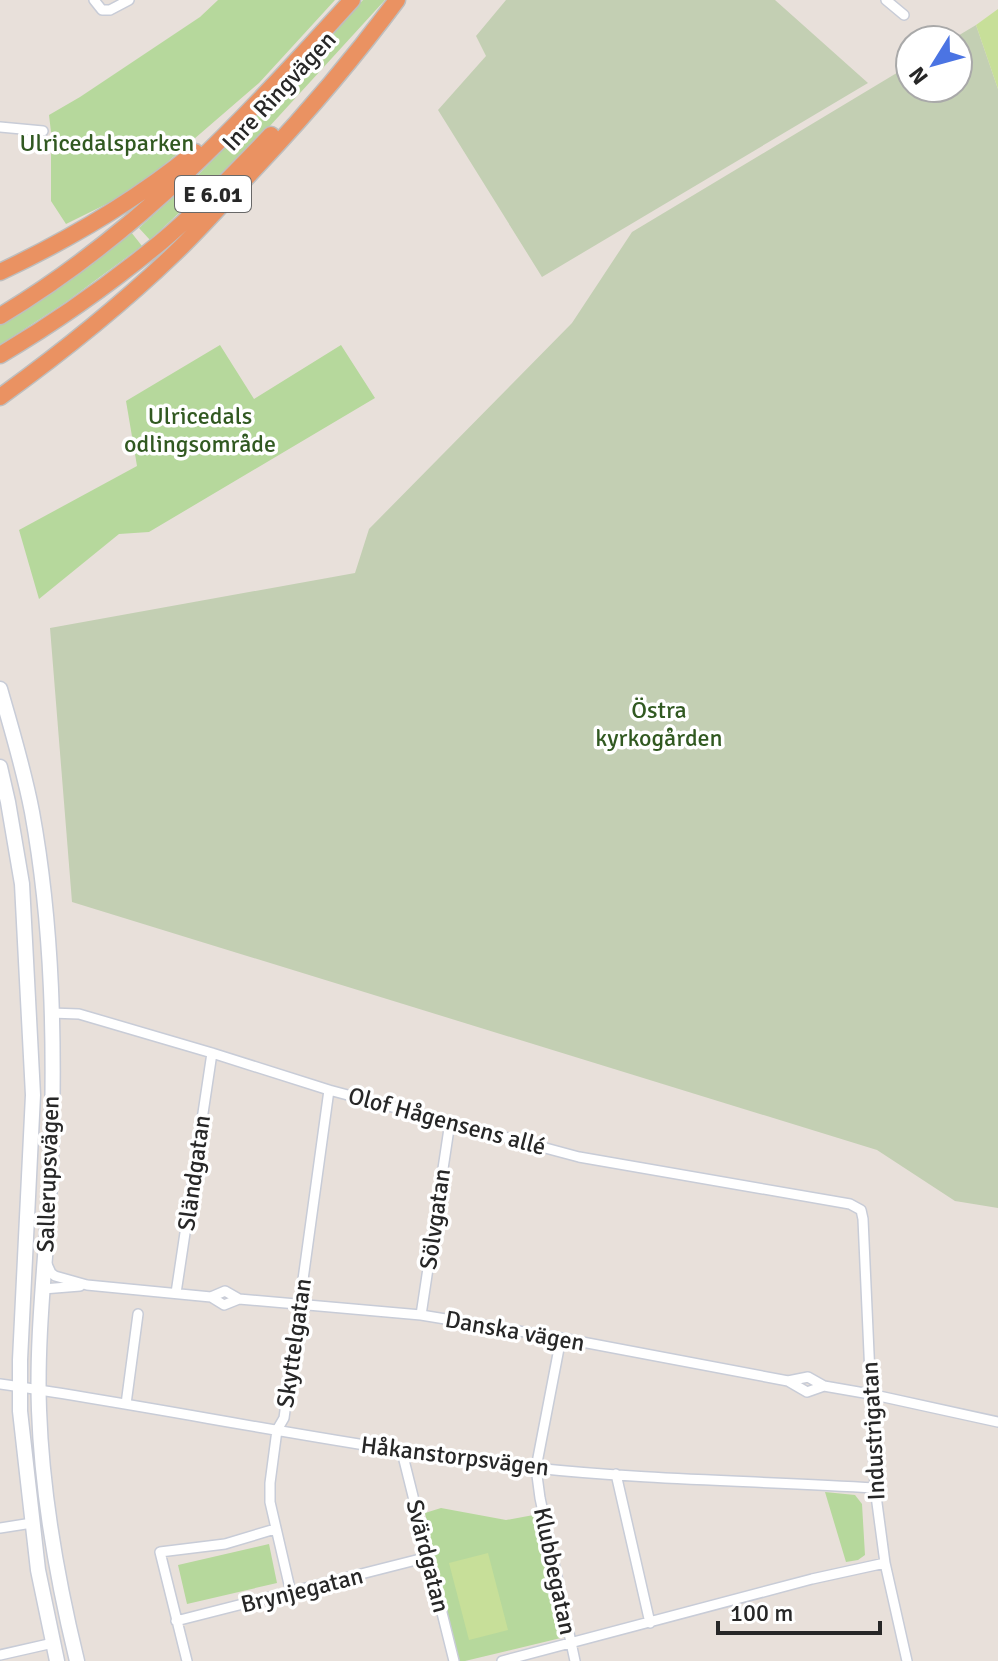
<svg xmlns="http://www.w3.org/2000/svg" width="998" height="1661" font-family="Signika,sans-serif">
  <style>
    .green { fill: #b6d89c }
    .cemetery { fill: #c3cfb3 }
    .pitch { fill: #c7df99 }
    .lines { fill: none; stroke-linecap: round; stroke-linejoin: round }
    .minor-casing { stroke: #c8ccd7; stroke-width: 12 }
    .secondary-casing { stroke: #c8ccd7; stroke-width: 17 }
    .motorway-casing { stroke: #bebebe; stroke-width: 19 }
    .minor { stroke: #fff; stroke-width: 9 }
    .secondary { stroke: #fff; stroke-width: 14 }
    .motorway { stroke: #ea9262; stroke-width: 16 }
    .labels { text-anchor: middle; stroke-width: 7; stroke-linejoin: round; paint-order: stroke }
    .shield { fill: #fff; stroke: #686868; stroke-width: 2 }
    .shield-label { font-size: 22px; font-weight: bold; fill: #272727 }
    .street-label { font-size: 24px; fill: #272727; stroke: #fff }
    .park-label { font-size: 24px; fill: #315921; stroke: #fff }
  </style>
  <rect width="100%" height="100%" fill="#e8e0da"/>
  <!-- green -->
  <path class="green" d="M218 0H335L259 83 135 190 66 224 51 201V132L49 115 80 97 200 17Z
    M363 0H385L258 139 150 240 139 228 199 174 275 96Z
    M131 232 142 246 66 302 0 345V325L66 283Z
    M220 345 254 399 341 345 375 398 149 532 119 534 39 599 19 530 137 466 126 401Z
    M825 1492 855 1495 862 1504 865 1555 858 1560 846 1562Z
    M441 1508 506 1520 539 1514 565 1637 465 1661H457L425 1513Z
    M269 1544 277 1583 187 1604 178 1565Z"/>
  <!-- cemetery -->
  <path class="cemetery" d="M506 0H775L868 83 542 277 438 110 486 56 476 36Z
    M976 25 998 89V1208L955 1201 877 1150 72 902 50 628 355 573 369 529 572 323 632 232 910 65V88H958V40H951Z"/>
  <!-- pitch -->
  <path class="pitch" d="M998 9V89L976 25Z
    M488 1553 508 1630 469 1640 449 1563Z"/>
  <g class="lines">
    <defs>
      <path id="minor" d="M94 0 102 10H110L129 0
        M886 0 904 15
        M0 127 43 131
        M51 1013 79 1014 212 1053 329 1090 579 1157 850 1204 861 1210 863 1219 875 1488 885 1563 907 1661
        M46 1262 51 1273 55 1276 87 1285 211 1297 224 1305 239 1299
        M43 1289 80 1286
        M176 1293 212 1053
        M211 1297 225 1291 239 1299 421 1315 561 1338 788 1381 807 1392 824 1386
        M421 1315 450 1122
        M561 1338 536 1468 540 1498 575 1661
        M788 1381 808 1377 824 1386 870 1394 998 1422
        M0 1384C178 1410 355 1449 535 1468 647 1480 761 1481 875 1488
        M126 1404 138 1314
        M402 1452 454 1661
        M616 1474 650 1623
        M0 1528 32 1523
        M291 1593 270 1502V1483L277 1430 284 1418 329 1090
        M176 1621 428 1557
        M0 1655 53 1643
        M187 1661 160 1552 225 1544 275 1529
        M502 1661 812 1579 885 1563"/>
      <path id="secondary" d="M0 689C12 730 24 770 32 812 53 927 55 1046 51 1162 48 1245 36 1328 39 1410 42 1494 57 1579 77 1661
        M0 767 8 802 22 884 33 1095 20 1360V1411L38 1570 57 1661"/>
      <path id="motorway" d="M0 272C70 239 135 201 195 152
        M0 316C138 234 245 118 352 0
        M0 355C56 322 111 283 161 242 200 209 236 172 271 135
        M0 397C61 353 120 306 175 253 204 225 231 194 259 164 308 112 354 58 397 0"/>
    </defs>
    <!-- minor casing -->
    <use href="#minor" class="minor-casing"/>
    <!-- secondary casing -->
    <use href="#secondary" class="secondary-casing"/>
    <!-- motorway casing -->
    <use href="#motorway" class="motorway-casing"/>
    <!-- minor -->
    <use href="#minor" class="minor"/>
    <!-- secondary -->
    <use href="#secondary" class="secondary"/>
    <!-- motorway -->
    <use href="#motorway" class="motorway"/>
  </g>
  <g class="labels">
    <!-- shield labels -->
    <rect class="shield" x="175" y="176" width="76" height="36" rx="6"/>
    <g class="shield-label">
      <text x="213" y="202">E 6.01</text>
    </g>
    <!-- street labels -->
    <g class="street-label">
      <text transform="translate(279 91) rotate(-47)" y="8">Inre Ringvägen</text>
      <text transform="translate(447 1121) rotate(15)" y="8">Olof Hågensens allé</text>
      <text transform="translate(194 1173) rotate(-82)" y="8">Sländgatan</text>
      <text transform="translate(48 1174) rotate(-88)" y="8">Sallerupsvägen</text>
      <text transform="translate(435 1219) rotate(-82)" y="8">Sölvgatan</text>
      <text transform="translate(515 1331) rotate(10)" y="8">Danska vägen</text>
      <text transform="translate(294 1343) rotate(-82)" y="8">Skyttelgatan</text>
      <text transform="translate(873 1431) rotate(-93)" y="8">Industrigatan</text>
      <text transform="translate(455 1456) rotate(7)" y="8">Håkanstorpsvägen</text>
      <text transform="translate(428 1556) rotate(76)" y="8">Svärdgatan</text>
      <text transform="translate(555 1571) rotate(78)" y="8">Klubbegatan</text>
      <text transform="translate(302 1590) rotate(-14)" y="8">Brynjegatan</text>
    </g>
    <!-- park labels -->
    <g class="park-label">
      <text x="107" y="151">Ulricedalsparken</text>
      <text x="200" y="424">Ulricedals<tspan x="200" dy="28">odlingsområde</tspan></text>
      <text x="659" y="718">Östra<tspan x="659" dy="28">kyrkogården</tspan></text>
    </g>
  </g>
  <!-- north arrow -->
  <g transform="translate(934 64) rotate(233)"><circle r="38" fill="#ffffff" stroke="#a9a9a9" stroke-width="2"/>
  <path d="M0-6L14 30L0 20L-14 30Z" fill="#4b74e3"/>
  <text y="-12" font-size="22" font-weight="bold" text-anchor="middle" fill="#272727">N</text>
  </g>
  <!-- scale -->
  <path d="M718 1621v12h162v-12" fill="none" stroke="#272727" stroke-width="4"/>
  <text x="730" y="1621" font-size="24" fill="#272727" stroke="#ffffff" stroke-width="6" paint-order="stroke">100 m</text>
</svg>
